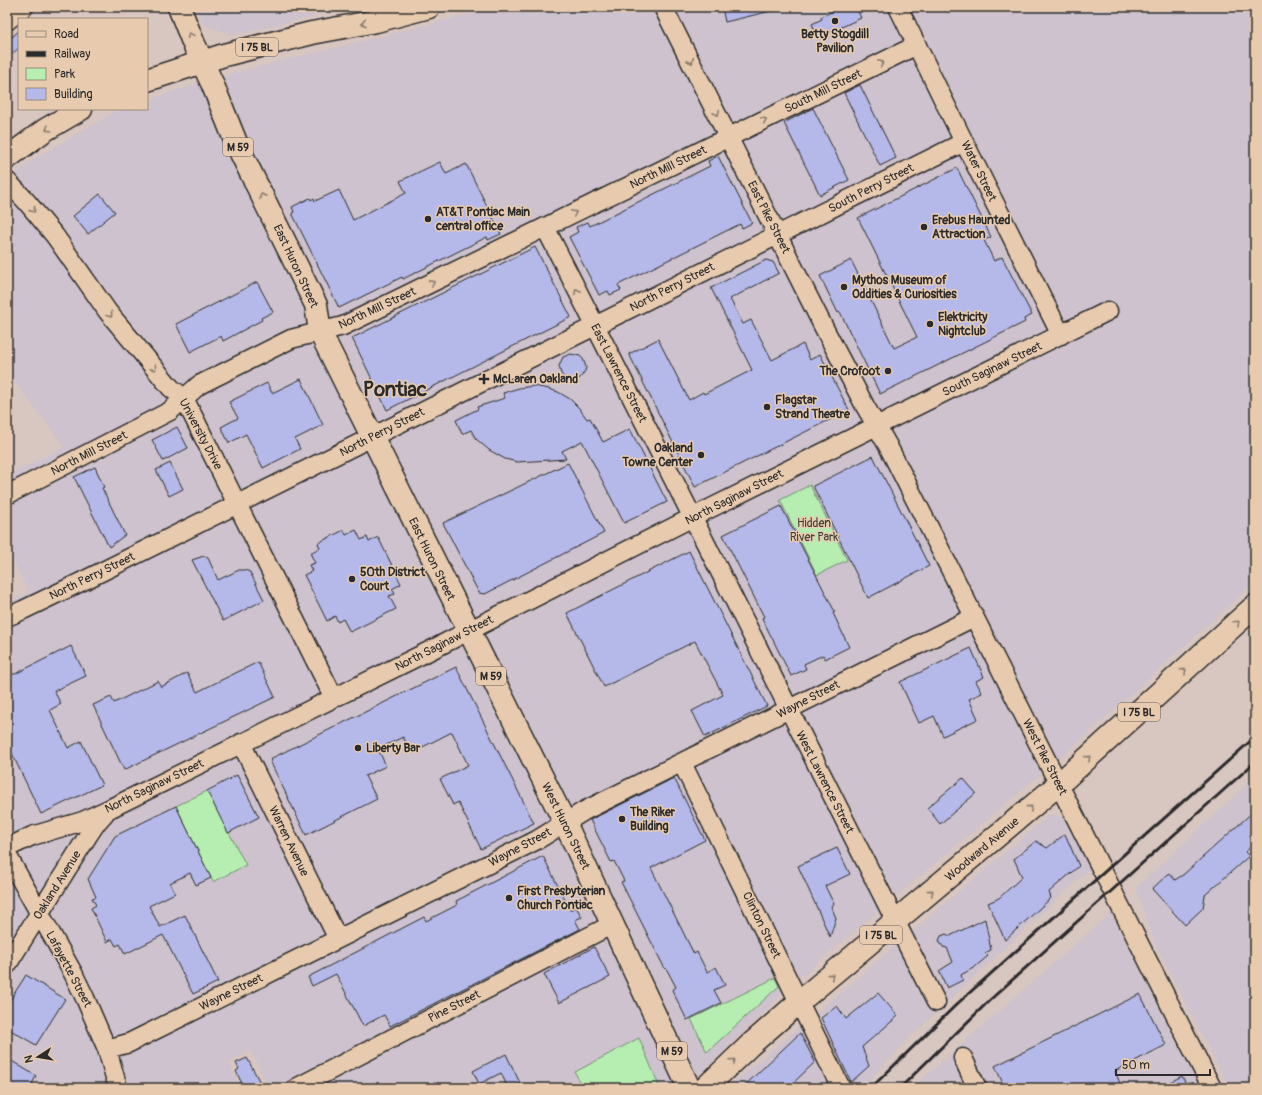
<svg xmlns="http://www.w3.org/2000/svg" width="1262" height="1095" font-family="Pangolin,sans-serif">
  <style>
    .built { fill: #cdc2cd }
    .green { fill: #b6eeb1; stroke: #708c6e }
    .building { fill: #b4b9ea; stroke: #2b2b2b }
    .lines { fill: none; stroke-linecap: round; stroke-linejoin: round }
    .minor-casing { stroke: #2b2b2b; stroke-width: 21 }
    .major-casing { stroke: #2b2b2b; stroke-width: 25 }
    .highway-casing { stroke: #2b2b2b; stroke-width: 25 }
    .minor { stroke: #e8cbaf; stroke-width: 18 }
    .major { stroke: #e8cbaf; stroke-width: 22 }
    .highway { stroke: #e8cbaf; stroke-width: 22 }
    .rail { stroke: #2b2b2b; stroke-width: 3 }
    .oneway { stroke: #8a7b6d }
    .poi-dot { fill: #2b2b2b; stroke: #e8cbaf; stroke-width: 1.5 }
    .labels { text-anchor: middle; stroke-width: 3; stroke-linejoin: round; paint-order: stroke }
    .shield { fill: #e8cbaf; stroke: #645b53; stroke-width: 1 }
    .shield-label { font-size: 11px; font-weight: bold; fill: #2b2b2b }
    .poi-label { font-size: 12px; font-weight: bold; fill: #2b2b2b; stroke: #e8cbaf; text-anchor: start }
    .street-label { font-size: 12px; fill: #2b2b2b; stroke: #e8cbaf }
    .park-label { font-size: 12px; fill: #393e38; stroke: #e8cbaf }
    .town-label { font-size: 20px; font-weight: bold; fill: #2b2b2b; stroke: #e8cbaf }
  </style>
  <rect width="100%" height="100%" fill="#d8c6c1"/>
  <filter id="ink" filterUnits="userSpaceOnUse"><feTurbulence type="fractalNoise" baseFrequency=".025" numOctaves="2"/><feDisplacementMap in="SourceGraphic" scale="8" xChannelSelector="R" yChannelSelector="G"/><feConvolveMatrix kernelMatrix="1 2 1 2 8 2 1 2 1" color-interpolation-filters="sRGB"/></filter>
  <g filter="url(#ink)">
    <!-- built -->
    <path class="built" d="M196 7H310L315 16 234 35 202 24Z
      M500 7H1255V582L1075 745 799 978 685 1088H660L639 1038 575 1072 582 1088H269L251 1051 229 1062 241 1088H7V602L29 593 7 547V475L65 447 7 372V181L34 159 118 110 147 109V100L229 74Z
      M1255 777V1083L1234 1088H1229L1155 943 1136 888Z
      M1050 815H1057L1062 817 1065 821 1090 868 908 1039 862 1088H730L736 1080 834 998 1046 818Z
      M1111 913 1200 1088H912Z"/>
    <!-- green -->
    <path class="green" d="M810 485 847 560 817 575 780 500Z
      M207 791 246 865 213 882 176 806Z
      M775 978 779 986 707 1052 691 1019Z
      M639 1038 660 1088H582L575 1072Z"/>
    <!-- building -->
    <path class="building" d="M722 7H770L771 11 725 22Z
      M841 7H856L861 18 818 38 812 24 822 19 821 17Z
      M19 31V48L7 58V41Z
      M860 85 896 158 880 166 844 93Z
      M813 108 849 180 820 195 784 123Z
      M718 156 752 223 742 228 740 224 618 285 621 290 610 295 608 291 599 295 569 237 578 232 576 227 588 222 590 226 710 166 708 161Z
      M440 162 446 174 466 164 501 234 488 240 487 237 403 279 402 277 339 308 292 213 294 212 292 207 310 198 311 200 314 198 315 201 339 190 353 220 406 193 400 181Z
      M957 168 991 237 984 240 994 261 1002 257 1032 315 1024 319 1025 322 880 394 840 312 838 313 820 276 851 260 894 348 917 337 858 218Z
      M100 194 115 212 88 234 73 216Z
      M535 247 571 317 387 410 352 338Z
      M766 260 773 262 779 273 730 299 743 324 751 320 772 360 803 344 810 360 820 354 849 410 695 487 629 354 658 339 689 400 703 392 704 394 752 370 711 288Z
      M257 282 273 312 261 318 262 320 223 341 221 336 190 352 176 324Z
      M571 354 580 356 583 359 586 367 585 371 580 378 577 380 568 381 561 374 559 366 563 357Z
      M301 379 323 425 295 439 300 449 263 468 246 434 229 443 221 427 238 418 229 402 267 383 272 393Z
      M534 386 549 389 558 392 570 399 579 408 587 419 590 418 603 442 630 429 667 502 624 523 582 441 562 451 566 459 517 462 505 459 489 450 476 439 471 430 462 434 456 420 478 409 477 407 505 398 503 393 519 388Z
      M177 427 188 448 163 461 152 440Z
      M873 456 929 566 868 598 813 486Z
      M170 463 183 489 169 496 156 470Z
      M568 463 604 533 485 594 479 593 443 523Z
      M95 467 104 487 102 488 125 535 109 547 74 477Z
      M781 506 835 612 833 613 849 647 825 659 823 655 804 664 806 669 791 676 762 618 764 617 723 535Z
      M344 530 346 535 356 530 361 540 367 537 369 542 378 537 401 584 392 589 395 594 389 596 396 609 350 632 343 619 338 622 335 616 327 621 304 575 312 571 309 565 315 563 310 553 320 548 318 543Z
      M689 551 767 706 705 737 692 711 723 695 695 641 604 687 567 613Z
      M204 556 208 558 218 580 239 570H245L250 572 264 600 223 621 192 560Z
      M71 646 86 676 54 691 61 704 50 710 68 748 81 741 102 785 41 814 7 743V674H15Z
      M971 648 984 677 976 681 982 693 969 699 978 719 943 736 934 716 919 723 900 682Z
      M258 662 275 697 124 770 93 705 111 697 114 703 158 681 161 687 187 673 197 692Z
      M456 667 534 823 481 849 458 802 453 805 440 779 468 765 452 732 411 753 403 737 378 749 386 766 365 776 377 799 306 835 271 763 272 758Z
      M237 775 259 817 228 833 207 791Z
      M674 778 705 840 651 868 694 954 697 952 707 972 716 967 725 985 714 990 721 1003 687 1020 672 990 676 987 666 968 665 969 621 882 624 881 614 861 611 862 590 820Z
      M963 778 976 793 940 824 927 808Z
      M176 806 211 878 196 885 190 873 170 883 175 893 149 906 160 927 185 915 218 982 193 994 163 935 125 954 120 944 116 946 112 939 107 942 91 908 96 905 92 898 96 897 88 879 115 836Z
      M1255 810V843L1245 852 1249 856 1205 895 1203 908 1185 925 1152 889 1169 873 1175 880 1184 874Z
      M1065 834 1079 866 1049 892 1051 898 1005 940 988 903 999 898 1022 877 1014 859 1036 841 1047 848Z
      M837 848 850 874 825 886 834 904 831 906 836 918 830 937 798 866Z
      M543 856 570 910 576 907 582 917 575 920 580 929 390 1026 384 1015 363 1026 336 974 312 986 308 977 424 917 426 921 457 905 456 901Z
      M985 919 991 950 985 953 988 956 975 967 961 975 963 980 947 988 939 971 953 962 947 948 943 947 939 941 941 936 946 934 950 936Z
      M594 947 610 977 559 1003 544 974Z
      M26 975 65 999 36 1045 7 1028V1005Z
      M878 993 898 1016 862 1047 869 1066 851 1082 821 1018 837 1006 846 1019Z
      M1140 994 1166 1045 1115 1071 1122 1088H1005L995 1066Z
      M800 1033 815 1062 788 1088H742Z
      M506 1054 520 1083 511 1088H508L501 1073 479 1084 473 1071Z
      M7 1058 36 1076 30 1088H7Z
      M247 1058 263 1088H244L236 1071 239 1069 236 1063Z
      M1182 1076 1188 1088H1158Z"/>
    <g class="lines">
      <defs>
        <path id="minor" d="M663 7 823 326 865 406 888 446 1212 1088
          M898 7 964 142 1061 335
          M7 21 24 7
          M7 181 26 201 55 236 108 312 171 388 184 398 334 698
          M545 227 693 518 936 1002
          M7 495 170 411 199 385 291 339 343 326 917 45
          M7 617 23 610 85 580 964 142
          M241 743 338 939
          M682 763 841 1088
          M7 848 32 836 83 821 111 808 431 650 709 509 1108 311
          M7 855 73 973 85 998 107 1049 118 1088
          M7 965 89 834 97 822 105 813
          M107 1049 129 1043 537 840 584 811 974 617
          M963 1058 977 1088
          M296 1088 613 924"/>
        <path id="major" d="M147 80 224 55 312 33 376 21 429 7
          M7 158 45 130 81 109
          M705 1088 750 1045 799 1002 1059 784 1255 606"/>
        <path id="highway" d="M179 7 193 42 212 83 237 145 316 305 320 332 565 823 689 1088"/>
      </defs>
      <!-- minor casing -->
      <use href="#minor" class="minor-casing"/>
      <!-- major casing -->
      <use href="#major" class="major-casing"/>
      <!-- highway casing -->
      <use href="#highway" class="highway-casing"/>
      <!-- minor -->
      <use href="#minor" class="minor"/>
      <!-- major -->
      <use href="#major" class="major"/>
      <!-- highway -->
      <use href="#highway" class="highway"/>
      <!-- rail -->
      <path class="rail" d="M871 1088 957 1004 1255 737
        M900 1088 991 999 1255 762"/>
    </g>
    <!-- one-way arrows -->
    <defs><path id="oneway-chevron" d="M-2-3.5L2.5 0L-2 3.5" fill="none" stroke-width="1.6" stroke-linecap="round" stroke-linejoin="round"/></defs>
    <g class="oneway">
      <use href="#oneway-chevron" transform="translate(364 23) rotate(169)"/>
      <use href="#oneway-chevron" transform="translate(190 35) rotate(-112)"/>
      <use href="#oneway-chevron" transform="translate(691 61) rotate(63)"/>
      <use href="#oneway-chevron" transform="translate(881 63) rotate(-26)"/>
      <use href="#oneway-chevron" transform="translate(717 113) rotate(63)"/>
      <use href="#oneway-chevron" transform="translate(764 120) rotate(-26)"/>
      <use href="#oneway-chevron" transform="translate(48 129) rotate(148)"/>
      <use href="#oneway-chevron" transform="translate(262 196) rotate(-116)"/>
      <use href="#oneway-chevron" transform="translate(33 210) rotate(51)"/>
      <use href="#oneway-chevron" transform="translate(574 213) rotate(-26)"/>
      <use href="#oneway-chevron" transform="translate(432 283) rotate(-26)"/>
      <use href="#oneway-chevron" transform="translate(577 291) rotate(-117)"/>
      <use href="#oneway-chevron" transform="translate(110 315) rotate(52)"/>
      <use href="#oneway-chevron" transform="translate(154 368) rotate(50)"/>
      <use href="#oneway-chevron" transform="translate(1237 623) rotate(-43)"/>
      <use href="#oneway-chevron" transform="translate(1184 671) rotate(-42)"/>
      <use href="#oneway-chevron" transform="translate(1088 758) rotate(-42)"/>
      <use href="#oneway-chevron" transform="translate(1030 808) rotate(-40)"/>
      <use href="#oneway-chevron" transform="translate(931 892) rotate(-40)"/>
      <use href="#oneway-chevron" transform="translate(831 976) rotate(-40)"/>
      <use href="#oneway-chevron" transform="translate(733 1061) rotate(-44)"/>
    </g>
  </g>
  <!-- markers -->
  <g class="poi-dot">
    <circle cx="835" cy="21" r="4"/>
    <circle cx="428" cy="219" r="4"/>
    <circle cx="924" cy="227" r="4"/>
    <circle cx="844" cy="287" r="4"/>
    <circle cx="930" cy="324" r="4"/>
    <circle cx="888" cy="371" r="4"/>
    <path d="M482 373h4v4h4v4h-4v4h-4v-4h-4v-4h4z"/>
    <circle cx="767" cy="407" r="4"/>
    <circle cx="701" cy="455" r="4"/>
    <circle cx="352" cy="579" r="4"/>
    <circle cx="358" cy="748" r="4"/>
    <circle cx="622" cy="819" r="4"/>
    <circle cx="509" cy="898" r="4"/>
  </g>
  <g class="labels">
    <!-- shield labels -->
    <g class="shield">
      <rect x="236" y="38" width="42" height="18" rx="3"/>
      <rect x="223" y="138" width="30" height="18" rx="3"/>
      <rect x="476" y="667" width="30" height="18" rx="3"/>
      <rect x="1118" y="703" width="42" height="18" rx="3"/>
      <rect x="860" y="926" width="42" height="18" rx="3"/>
      <rect x="657" y="1042" width="30" height="18" rx="3"/>
    </g>
    <g class="shield-label">
      <text x="257" y="51">I 75 BL</text>
      <text x="238" y="151">M 59</text>
      <text x="491" y="680">M 59</text>
      <text x="1139" y="716">I 75 BL</text>
      <text x="881" y="939">I 75 BL</text>
      <text x="672" y="1055">M 59</text>
    </g>
    <!-- poi labels -->
    <g class="poi-label">
      <text x="835" y="38" text-anchor="middle">Betty Stogdill<tspan x="835" dy="14">Pavilion</tspan></text>
      <text x="436" y="216">AT&amp;T Pontiac Main<tspan x="436" dy="14">central office</tspan></text>
      <text x="932" y="224">Erebus Haunted<tspan x="932" dy="14">Attraction</tspan></text>
      <text x="852" y="284">Mythos Museum of<tspan x="852" dy="14">Oddities &amp; Curiosities</tspan></text>
      <text x="938" y="321">Elektricity<tspan x="938" dy="14">Nightclub</tspan></text>
      <text x="880" y="375" text-anchor="end">The Crofoot</text>
      <text x="493" y="383">McLaren Oakland</text>
      <text x="775" y="404">Flagstar<tspan x="775" dy="14">Strand Theatre</tspan></text>
      <text x="693" y="452" text-anchor="end">Oakland<tspan x="693" dy="14">Towne Center</tspan></text>
      <text x="360" y="576">50th District<tspan x="360" dy="14">Court</tspan></text>
      <text x="366" y="752">Liberty Bar</text>
      <text x="630" y="816">The Riker<tspan x="630" dy="14">Building</tspan></text>
      <text x="517" y="895">First Presbyterian<tspan x="517" dy="14">Church Pontiac</tspan></text>
    </g>
    <!-- street labels -->
    <g class="street-label">
      <text transform="translate(823 91) rotate(-26)" y="4">South Mill Street</text>
      <text transform="translate(668 167) rotate(-26)" y="4">North Mill Street</text>
      <text transform="translate(979 171) rotate(64)" y="4">Water Street</text>
      <text transform="translate(871 188) rotate(-27)" y="4">South Perry Street</text>
      <text transform="translate(769 217) rotate(63)" y="4">East Pike Street</text>
      <text transform="translate(296 266) rotate(65)" y="4">East Huron Street</text>
      <text transform="translate(672 287) rotate(-27)" y="4">North Perry Street</text>
      <text transform="translate(377 308) rotate(-25)" y="4">North Mill Street</text>
      <text transform="translate(992 369) rotate(-26)" y="4">South Saginaw Street</text>
      <text transform="translate(619 373) rotate(63)" y="4">East Lawrence Street</text>
      <text transform="translate(382 432) rotate(-27)" y="4">North Perry Street</text>
      <text transform="translate(201 434) rotate(62)" y="4">University Drive</text>
      <text transform="translate(89 453) rotate(-27)" y="4">North Mill Street</text>
      <text transform="translate(734 497) rotate(-27)" y="4">North Saginaw Street</text>
      <text transform="translate(432 559) rotate(64)" y="4">East Huron Street</text>
      <text transform="translate(92 576) rotate(-26)" y="4">North Perry Street</text>
      <text transform="translate(444 643) rotate(-27)" y="4">North Saginaw Street</text>
      <text transform="translate(808 699) rotate(-27)" y="4">Wayne Street</text>
      <text transform="translate(1045 757) rotate(63)" y="4">West Pike Street</text>
      <text transform="translate(825 782) rotate(63)" y="4">West Lawrence Street</text>
      <text transform="translate(154 786) rotate(-26)" y="4">North Saginaw Street</text>
      <text transform="translate(566 826) rotate(64)" y="4">West Huron Street</text>
      <text transform="translate(289 841) rotate(64)" y="4">Warren Avenue</text>
      <text transform="translate(520 847) rotate(-28)" y="4">Wayne Street</text>
      <text transform="translate(982 849) rotate(-40)" y="4">Woodward Avenue</text>
      <text transform="translate(57 885) rotate(-58)" y="4">Oakland Avenue</text>
      <text transform="translate(762 925) rotate(64)" y="4">Clinton Street</text>
      <text transform="translate(69 969) rotate(62)" y="4">Lafayette Street</text>
      <text transform="translate(231 992) rotate(-26)" y="4">Wayne Street</text>
      <text transform="translate(454 1006) rotate(-27)" y="4">Pine Street</text>
    </g>
    <!-- park labels -->
    <g class="park-label">
      <text x="814" y="527">Hidden<tspan x="814" dy="14">River Park</tspan></text>
    </g>
    <!-- town labels -->
    <g class="town-label">
      <text x="395" y="396">Pontiac</text>
    </g>
  </g>
  <!-- margin -->
  <rect width="1262" height="1095" fill="none" stroke="#e8cbaf" stroke-width="24"/>
  <rect x="12" y="12" width="1238" height="1071" fill="none" stroke="#2b2b2b" stroke-width="1.5" filter="url(#ink)"/>
  <!-- legend -->
  <rect x="18" y="18" width="130" height="92" fill="#e8cbaf" stroke="#9c8b7a"/>
  <rect x="26" y="31" width="20" height="6" fill="#e8cbaf" stroke="#9c8b7a"/>
  <text x="54" y="38" font-size="12" fill="#2b2b2b">Road</text>
  <rect x="26" y="51" width="20" height="6" fill="#2b2b2b" stroke="#9c8b7a"/>
  <text x="54" y="58" font-size="12" fill="#2b2b2b">Railway</text>
  <rect x="26" y="68" width="20" height="12" fill="#b6eeb1" stroke="#9c8b7a"/>
  <text x="54" y="78" font-size="12" fill="#2b2b2b">Park</text>
  <rect x="26" y="88" width="20" height="12" fill="#b4b9ea" stroke="#9c8b7a"/>
  <text x="54" y="98" font-size="12" fill="#2b2b2b">Building</text>
  <!-- north arrow -->
  <g transform="translate(38 1057) rotate(258)" stroke="#e8cbaf" stroke-width="3" paint-order="stroke">
  <path d="M0-3L7 15L0 10L-7 15Z" fill="#2b2b2b"/>
  <text y="-6" font-size="11" font-weight="bold" text-anchor="middle" fill="#2b2b2b">N</text>
  </g>
  <!-- scale -->
  <path d="M1116 1069v6h94v-6" fill="none" stroke="#2b2b2b" stroke-width="2"/>
  <text x="1122" y="1069" font-size="12" fill="#2b2b2b" stroke="#e8cbaf" stroke-width="3" paint-order="stroke">50 m</text>
</svg>
